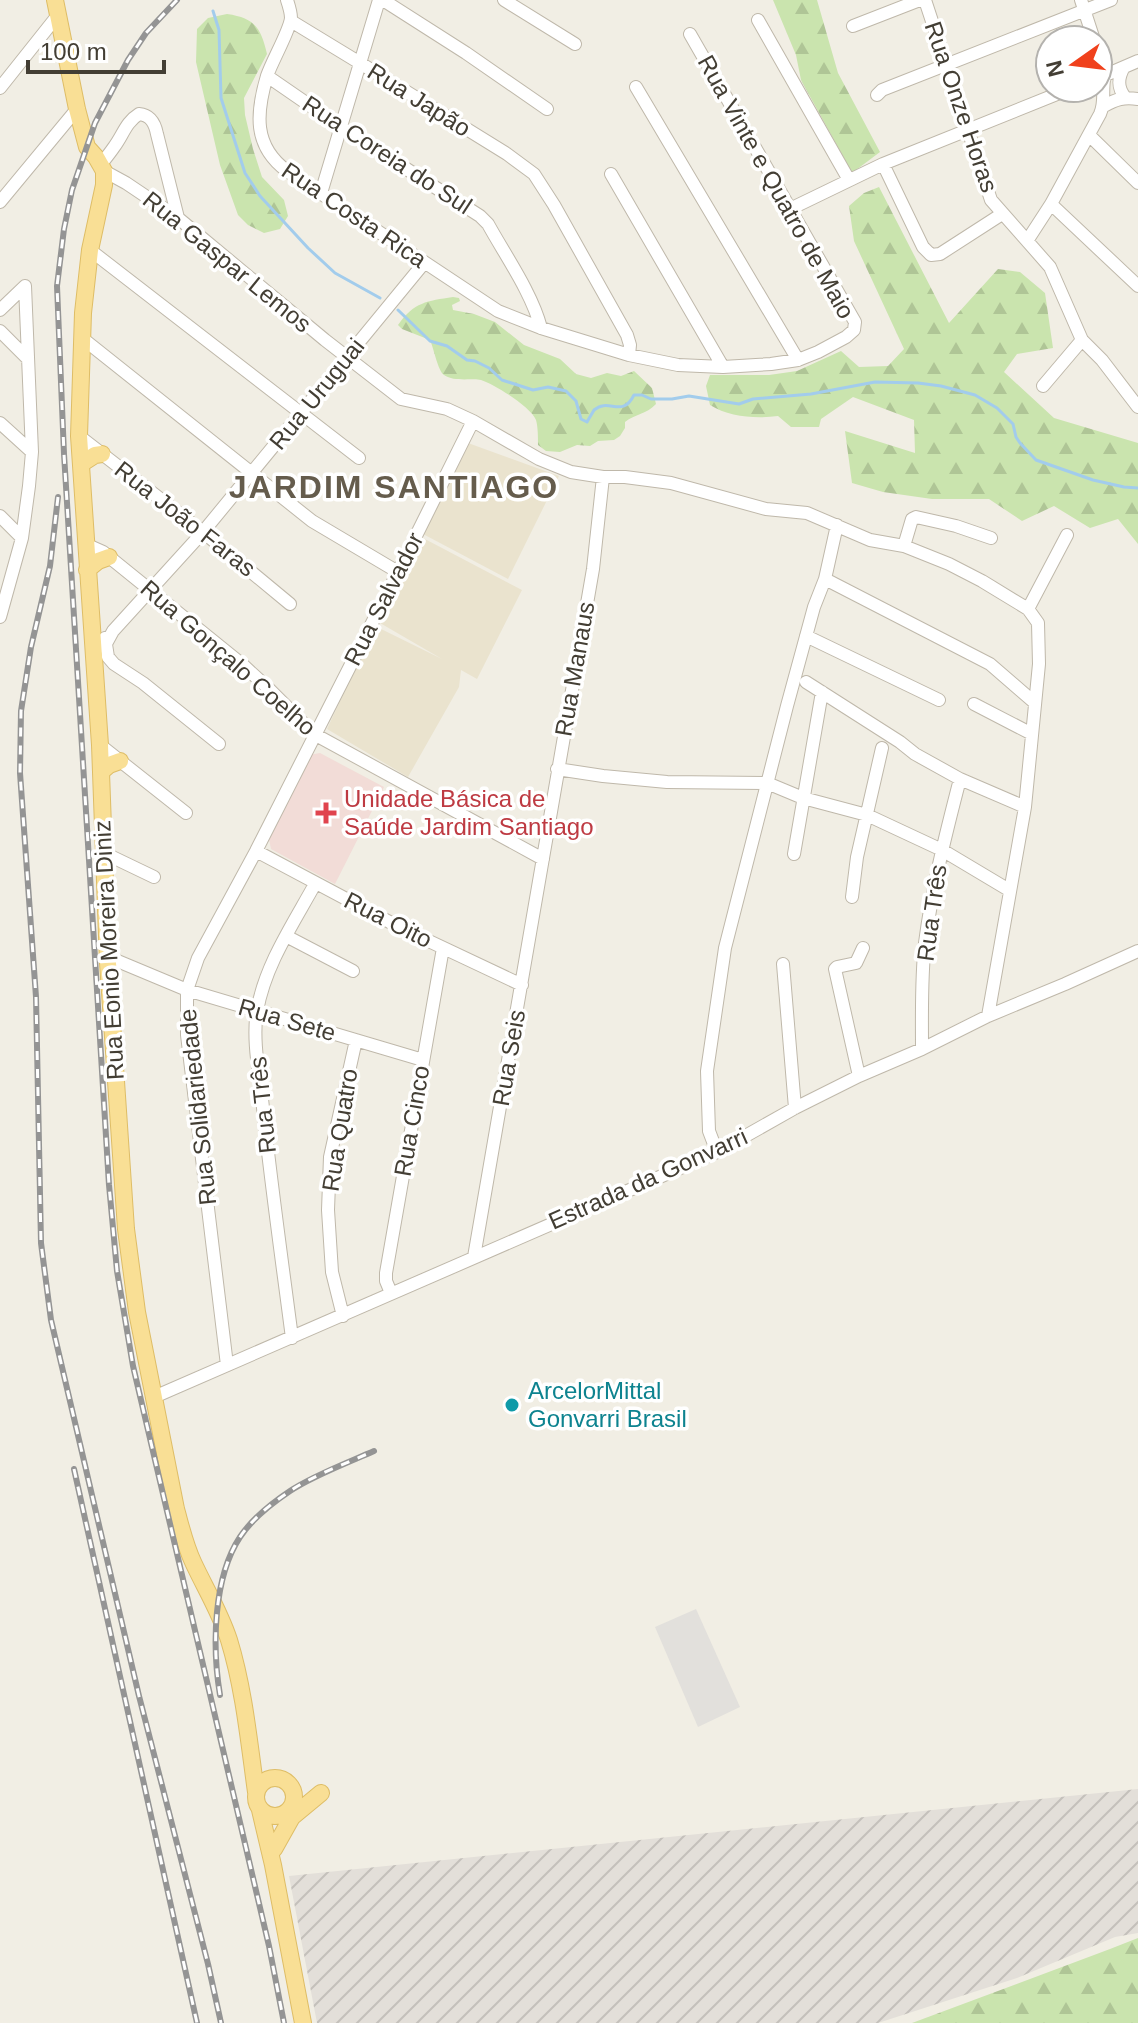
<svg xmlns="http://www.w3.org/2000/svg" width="1138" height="2023" font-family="Arial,sans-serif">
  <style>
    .industrial { fill: url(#industrial-furrows) }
    .education { fill: #eae3ce }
    .medical { fill: #f2dcd7 }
    .forest { fill: url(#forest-firs) }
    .parking { fill: #e2e0dc }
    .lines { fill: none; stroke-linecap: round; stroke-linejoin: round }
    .stream { stroke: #a2ccec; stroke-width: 3 }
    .minor-casing { stroke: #bfb8aa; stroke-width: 14 }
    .major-casing { stroke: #debd66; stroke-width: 18 }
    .minor { stroke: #fff; stroke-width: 12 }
    .major { stroke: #f9df95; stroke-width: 16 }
    .rail-casing { stroke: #949494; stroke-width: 6 }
    .rail { stroke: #fff; stroke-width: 3; stroke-dasharray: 9; stroke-linecap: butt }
    .health-dot { fill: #e0444e; stroke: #fff; stroke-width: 3 }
    .culture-dot { fill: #0f9aa8; stroke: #fff; stroke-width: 3 }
    .labels { text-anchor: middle; stroke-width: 7; stroke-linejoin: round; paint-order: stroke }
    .street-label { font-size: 24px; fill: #433e34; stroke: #fff }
    .health-label { font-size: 24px; fill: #be3a42; stroke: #fff; text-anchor: start }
    .culture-label { font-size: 24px; fill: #0d838f; stroke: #fff; text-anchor: start }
    .district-label { font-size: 32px; font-weight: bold; letter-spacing: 2px; fill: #655c4c; stroke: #fff }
  </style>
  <defs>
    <pattern id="industrial-furrows" width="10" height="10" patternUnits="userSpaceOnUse" patternTransform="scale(2)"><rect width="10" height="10" fill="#e3dfd9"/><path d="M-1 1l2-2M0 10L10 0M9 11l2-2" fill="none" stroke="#c4c0bb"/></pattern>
    <pattern id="forest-firs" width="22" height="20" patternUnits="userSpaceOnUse" patternTransform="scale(2)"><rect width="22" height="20" fill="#cae4ae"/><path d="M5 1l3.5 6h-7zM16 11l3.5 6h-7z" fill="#afc596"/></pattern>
  </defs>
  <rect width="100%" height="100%" fill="#f1eee4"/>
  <!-- industrial -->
  <path class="industrial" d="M1138 1789V1933L1115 1937 1017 1978 878 2023H317L289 1876Z"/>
  <!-- education -->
  <path class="education" d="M468 443 559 476 508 579 423 534Z
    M423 538 522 590 477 679 461 670 459 687 408 777 327 729 375 626 442 659 380 623Z"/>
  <!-- medical -->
  <path class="medical" d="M320 753 384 787 335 884 271 849 269 839 309 755Z"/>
  <!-- forest -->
  <path class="forest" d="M773 0H817L838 73 880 152 852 173 801 80 796 55Z
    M227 14C255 18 261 28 267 54L244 98 245 115 253 149 262 177 284 200 288 216 280 229 264 233 248 225 238 215 220 165 196 62 197 29 208 18Z
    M879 187 949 323 998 269 1020 272 1045 293 1053 348 1017 354 1004 372 1054 418 1138 443V544L1118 519 1090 528 1054 506 1022 521 989 499H932L883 492 852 483 845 431 915 453 914 420 853 397 821 419 819 427H791L778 416C756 419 729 417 710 405L706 386 710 375H769L797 371 841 351 859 367 888 366 904 349 854 241 849 206 864 193Z
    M453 297 459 298 460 301 452 305 453 310 474 314 495 322 524 345 560 359 576 374 591 378 607 373 621 376 634 371 652 388 656 404C647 414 635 414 625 422V428L620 436 614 440 598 441 590 446 577 445 560 452 546 451 538 445C538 437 538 427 536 420 531 407 494 384 481 380 469 378 454 382 444 375 438 371 434 349 430 340L402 329 398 325C414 302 427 301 453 297Z
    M1138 1938V2023H912L1110 1949Z"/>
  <!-- parking -->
  <path class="parking" d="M696 1609 740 1707 698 1727 655 1627Z"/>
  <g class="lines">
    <!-- stream -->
    <path class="stream" d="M213 11 219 30 221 98 245 173 260 196 308 248 335 273 380 298
      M398 310 430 341 447 346 467 360 475 361 489 368 502 380 533 390 548 387 566 391 576 401 581 419 587 422C588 420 593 412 594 410 609 397 622 419 634 395H642L651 399H672L689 396 739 404 753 399 811 394 875 382 918 383 941 386 975 395 997 408 1013 424 1016 437 1020 443 1036 460 1093 480 1124 487 1138 488"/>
    <defs>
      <path id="minor" d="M287 0C289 6 291 12 291 18 290 30 272 61 267 76 256 113 253 146 287 171L498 311 541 328 629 355 678 365 723 367 771 364 798 360 818 352 846 337 854 330 855 322 690 34
        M383 0 466 53 547 109
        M504 0 575 44
        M925 0 991 200 1050 267 1082 340 1102 360 1138 407
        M1081 0 1094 40
        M758 20 849 180
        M291 21 360 63 507 154 534 174 554 205 627 335 630 345 629 355
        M853 26 920 0
        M1098 53 1105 75
        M1124 67C1118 78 1117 87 1125 97
        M267 76 341 127 480 216 488 224C505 255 532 293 541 328
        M1101 77 1138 61
        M636 87 798 360
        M0 88 58 15
        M877 95 882 90 1111 0
        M1104 106C1116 99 1124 97 1138 99
        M1090 136 1138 183
        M101 164C105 159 110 153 114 147 123 135 126 122 139 114 151 115 155 124 157 134L178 218
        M883 164 923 247 931 255 940 254 1002 214
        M104 171 126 183 178 218 325 340 401 399 447 409 473 421 539 459 571 472 603 477H625L671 483 766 509 807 513 870 540 904 546 949 564 982 581 1028 609
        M611 174 723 367
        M321 193 379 0
        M0 202 77 109
        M1051 204 1138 286
        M790 209 883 164 1072 88
        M1027 241 1051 204 1100 114C1106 101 1101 90 1105 75
        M90 250 359 458
        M0 310 25 286
        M0 331 28 359
        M82 338 312 521 398 572
        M1043 386 1082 340
        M0 423 32 452
        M79 436 203 532 290 604
        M0 516 22 538
        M85 544 103 552 244 666 269 689 314 734 543 859
        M904 546 912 519 916 517 956 526 991 538
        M825 579 990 664 1035 703
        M0 617 22 538 29 486 32 452 25 286
        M806 636 939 700
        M105 638 108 657 114 664 143 683 219 744
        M107 642 113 631 203 532 424 263
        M806 682 900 742 915 754 960 779 1025 807
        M974 704 1032 734
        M100 745 186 813
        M557 769 603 776 667 782 767 783 803 798 867 815 942 850 1009 890
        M256 851 397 926 522 985
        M104 853 154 877
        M794 854 822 692
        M852 897 857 857 882 748
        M286 936 353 971
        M108 957 187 990 423 1060
        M783 964 795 1108
        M988 1016 1025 807 1039 664 1038 623 1028 609 1067 535
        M922 1049C922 1014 921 978 925 943 932 888 946 833 960 779
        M859 1076 835 969 837 967 856 963 863 948
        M717 1152 709 1131 707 1071 725 948 787 706 814 607 825 579 837 525
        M474 1257 593 569 603 477
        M391 1293 386 1281V1273L443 948
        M343 1316 332 1272 328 1210 330 1157 356 1040
        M292 1338C282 1261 271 1184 263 1108 260 1077 252 1041 257 1011 265 965 293 924 315 884
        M227 1365 187 1035V990L198 958 256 851 398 572 473 421
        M154 1397 717 1152 795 1108 859 1076 922 1049 988 1016 1065 984 1138 951"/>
      <path id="major" d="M55 0 77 109 87 147 96 157 104 171V185L90 250 83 313 79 436 100 745 108 963 126 1229 137 1312 176 1509C181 1527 185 1545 193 1562 205 1588 220 1612 229 1640 244 1689 249 1742 256 1792
        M81 464 95 455 102 454
        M87 570 98 561 109 557
        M101 772 109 765 120 761
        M256 1797a19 19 0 1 1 38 0a19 19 0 1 1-38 0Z
        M260 1810 273 1865 303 2023
        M274 1849 292 1817 321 1793"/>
    </defs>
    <!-- minor casing -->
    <use href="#minor" class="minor-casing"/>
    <!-- major casing -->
    <use href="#major" class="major-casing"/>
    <!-- minor -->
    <use href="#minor" class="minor"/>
    <!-- major -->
    <use href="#major" class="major"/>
    <defs>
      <path id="rail" d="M177 0 146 33 128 60 95 123 72 190 64 229 57 286 64 454 109 1185 117 1271 133 1366 269 1946 284 2023
        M58 497 50 566 31 647 21 711 20 773 36 997 41 1243 51 1320 139 1696 208 1964 221 2023
        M74 1469 197 2023
        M220 1695C212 1647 213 1578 240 1537 252 1519 272 1503 290 1491 312 1476 349 1462 374 1451"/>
    </defs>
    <!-- rail casing -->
    <use href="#rail" class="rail-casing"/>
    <!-- rail -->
    <use href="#rail" class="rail"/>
  </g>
  <!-- markers -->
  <path class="health-dot" d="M322 801h8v8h8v8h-8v8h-8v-8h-8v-8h8z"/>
  <circle class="culture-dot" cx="512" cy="1405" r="8"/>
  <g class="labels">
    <!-- street labels -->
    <g class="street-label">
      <text transform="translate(419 100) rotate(32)" y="8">Rua Japão</text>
      <text transform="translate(961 107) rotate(71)" y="8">Rua Onze Horas</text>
      <text transform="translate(387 155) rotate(33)" y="8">Rua Coreia do Sul</text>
      <text transform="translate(776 187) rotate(61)" y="8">Rua Vinte e Quatro de Maio</text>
      <text transform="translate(354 215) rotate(34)" y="8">Rua Costa Rica</text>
      <text transform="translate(227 262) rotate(39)" y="8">Rua Gaspar Lemos</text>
      <text transform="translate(317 394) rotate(-51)" y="8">Rua Uruguai</text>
      <text transform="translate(185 519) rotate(38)" y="8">Rua João Faras</text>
      <text transform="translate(384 599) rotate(-63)" y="8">Rua Salvador</text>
      <text transform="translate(228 658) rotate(41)" y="8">Rua Gonçalo Coelho</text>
      <text transform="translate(575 669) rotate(-80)" y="8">Rua Manaus</text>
      <text transform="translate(932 913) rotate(-82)" y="8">Rua Três</text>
      <text transform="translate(388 920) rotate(27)" y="8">Rua Oito</text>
      <text transform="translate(109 950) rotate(-93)" y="8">Rua Eonio Moreira Diniz</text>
      <text transform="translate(287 1020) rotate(16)" y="8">Rua Sete</text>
      <text transform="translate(509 1058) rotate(-80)" y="8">Rua Seis</text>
      <text transform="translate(263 1105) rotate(-96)" y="8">Rua Três</text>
      <text transform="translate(198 1107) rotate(-96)" y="8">Rua Solidariedade</text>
      <text transform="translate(412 1121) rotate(-80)" y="8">Rua Cinco</text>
      <text transform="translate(340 1130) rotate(-81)" y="8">Rua Quatro</text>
      <text transform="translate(648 1179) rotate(-24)" y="8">Estrada da Gonvarri</text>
    </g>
    <!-- health labels -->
    <g class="health-label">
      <text x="344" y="807">Unidade Básica de<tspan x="344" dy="28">Saúde Jardim Santiago</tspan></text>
    </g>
    <!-- culture labels -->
    <g class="culture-label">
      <text x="528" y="1399">ArcelorMittal<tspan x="528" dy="28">Gonvarri Brasil</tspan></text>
    </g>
    <!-- district labels -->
    <g class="district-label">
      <text x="394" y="498">JARDIM SANTIAGO</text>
    </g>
  </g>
  <!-- north arrow -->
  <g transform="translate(1074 64) rotate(256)"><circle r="38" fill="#ffffff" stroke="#b4b2ae" stroke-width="2"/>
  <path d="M0-6L14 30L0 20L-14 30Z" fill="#f0411c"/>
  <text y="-12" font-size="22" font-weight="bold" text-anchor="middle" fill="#433e34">N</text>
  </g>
  <!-- scale -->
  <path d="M28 60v12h136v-12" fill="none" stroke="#433e34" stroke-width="4"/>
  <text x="40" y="60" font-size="24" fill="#433e34" stroke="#ffffff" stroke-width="6" paint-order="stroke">100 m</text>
</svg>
